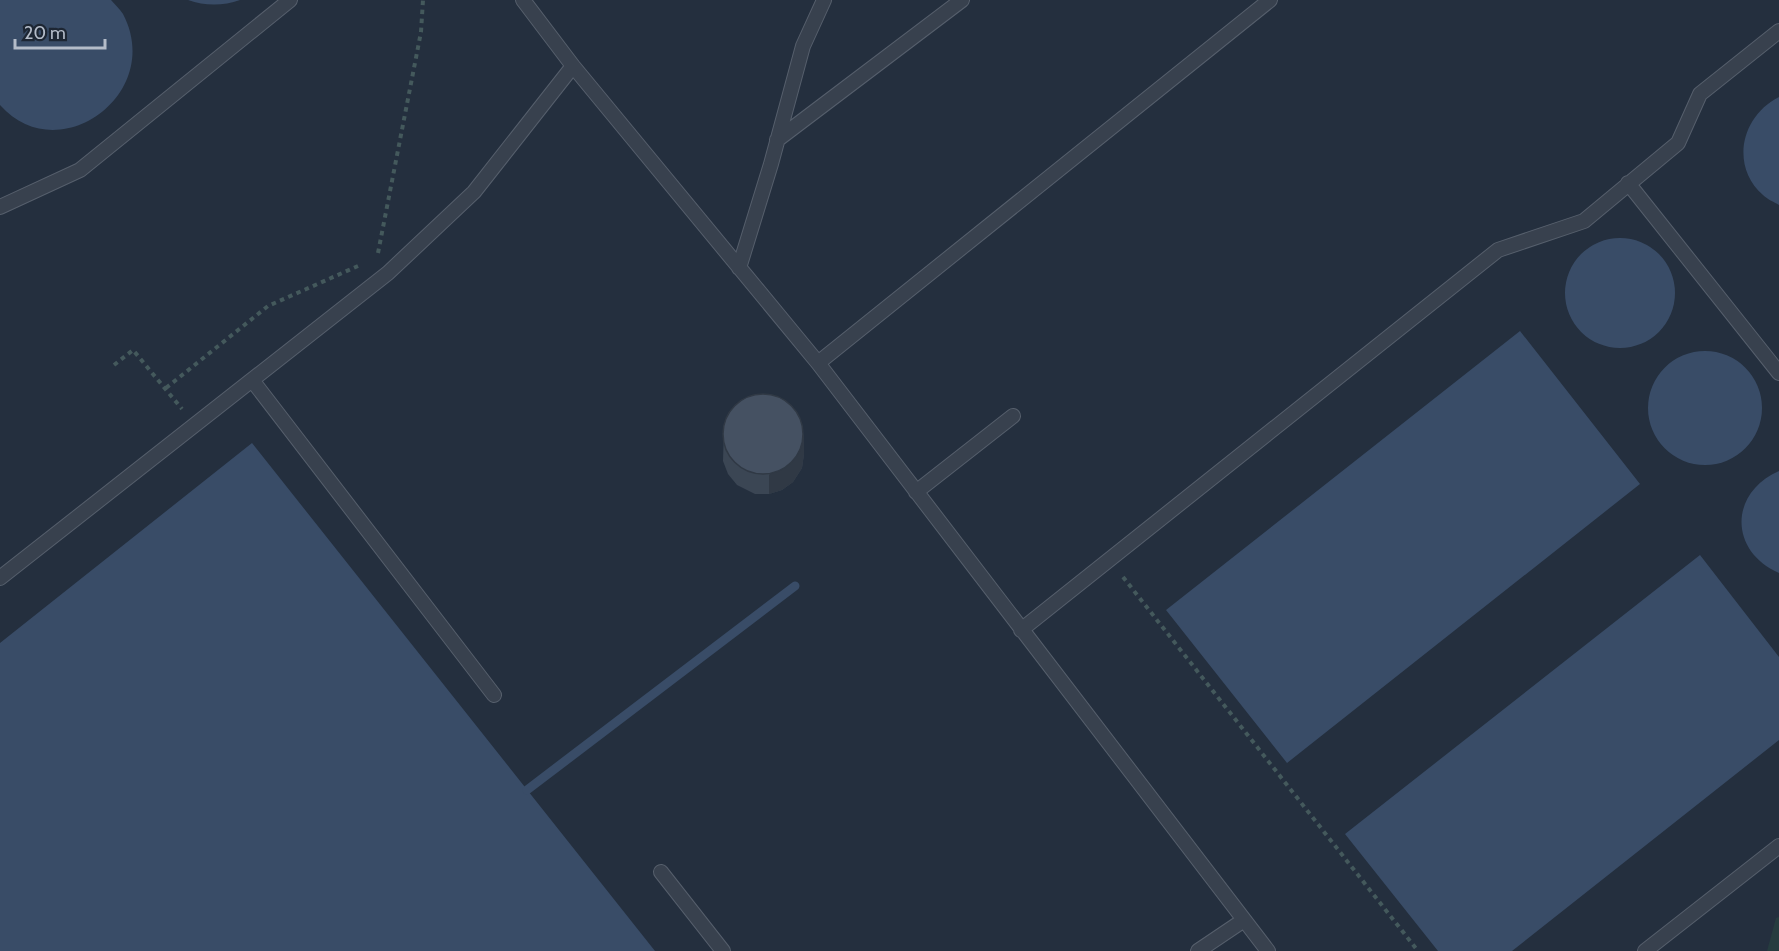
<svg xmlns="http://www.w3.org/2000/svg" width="1779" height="951" font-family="Cabin,sans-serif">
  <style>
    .green { fill: #263c3f }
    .water { fill: #394c67 }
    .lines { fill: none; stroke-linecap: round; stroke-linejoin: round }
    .stream { stroke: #394c67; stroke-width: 9 }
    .lane-casing { stroke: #565f6c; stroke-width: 16 }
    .path { stroke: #44595c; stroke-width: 4; stroke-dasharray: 4.5 4.5; stroke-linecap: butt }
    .lane { stroke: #38414e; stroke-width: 14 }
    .wall { fill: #3b4654 }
    .shaded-wall { fill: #303945 }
    .building { fill: #455162; stroke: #303945; stroke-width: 1.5 }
  </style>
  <rect width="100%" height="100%" fill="#242f3e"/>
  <!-- green -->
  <path class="green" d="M1779 917V951H1767L1776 918Z"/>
  <!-- water -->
  <path class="water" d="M0 0H111C115 5 120 9 123 14 165 94 58 171 0 105Z
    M188 0H240C223 6 205 6 188 0Z
    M1779 97V205C1774 202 1767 199 1763 195 1730 166 1741 116 1779 97Z
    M1565 293a55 55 0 1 1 110 0a55 55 0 1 1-110 0Z
    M1520 331 1640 484 1287 763 1166 610Z
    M1648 408a57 57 0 1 1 114 0a57 57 0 1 1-114 0Z
    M252 443 655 951H0V643Z
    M1779 471V573C1729 551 1729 493 1779 471Z
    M1700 555 1779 657V740L1512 951H1438L1345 834Z"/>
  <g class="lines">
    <!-- stream -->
    <path class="stream" d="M527 790 795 586"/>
    <defs>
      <path id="lane" d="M523 0 573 66 818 363 1268 951
        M777 140 962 0
        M1628 183 1779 373
        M0 207 80 170 290 0
        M739 268 771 164 803 46 824 0
        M818 363 1270 0
        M252 380 494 695
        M916 492 1013 416
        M0 578 388 273 474 192 573 66
        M1021 630 1498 250 1584 221 1678 143 1700 94 1779 31
        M661 872 723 951
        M1198 951 1244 920
        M1645 951 1779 846"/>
    </defs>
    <!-- lane casing -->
    <use href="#lane" class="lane-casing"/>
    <!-- path -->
    <path class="path" d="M378 253 421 32 423 0
      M114 365 133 350 182 409
      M166 388 268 306 358 266
      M1123 577 1418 951"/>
    <!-- lane -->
    <use href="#lane" class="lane"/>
  </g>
  <!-- wall -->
  <path class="wall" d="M724 427 804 454 802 468 793 482 782 490 769 494H755L737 485 728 474 723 461Z"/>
  <!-- shaded-wall -->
  <path class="shaded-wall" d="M804 434V454L802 468 793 482 782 490 769 494V475Z"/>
  <!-- building -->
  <path class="building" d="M723 434a40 40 0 1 1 80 0a40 40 0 1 1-80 0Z"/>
  <!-- scale -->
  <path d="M15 39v9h90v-9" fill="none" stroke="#b4bcc9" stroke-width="3"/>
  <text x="24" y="39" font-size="18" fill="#b4bcc9" stroke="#1d2633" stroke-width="4.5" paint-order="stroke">20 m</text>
</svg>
